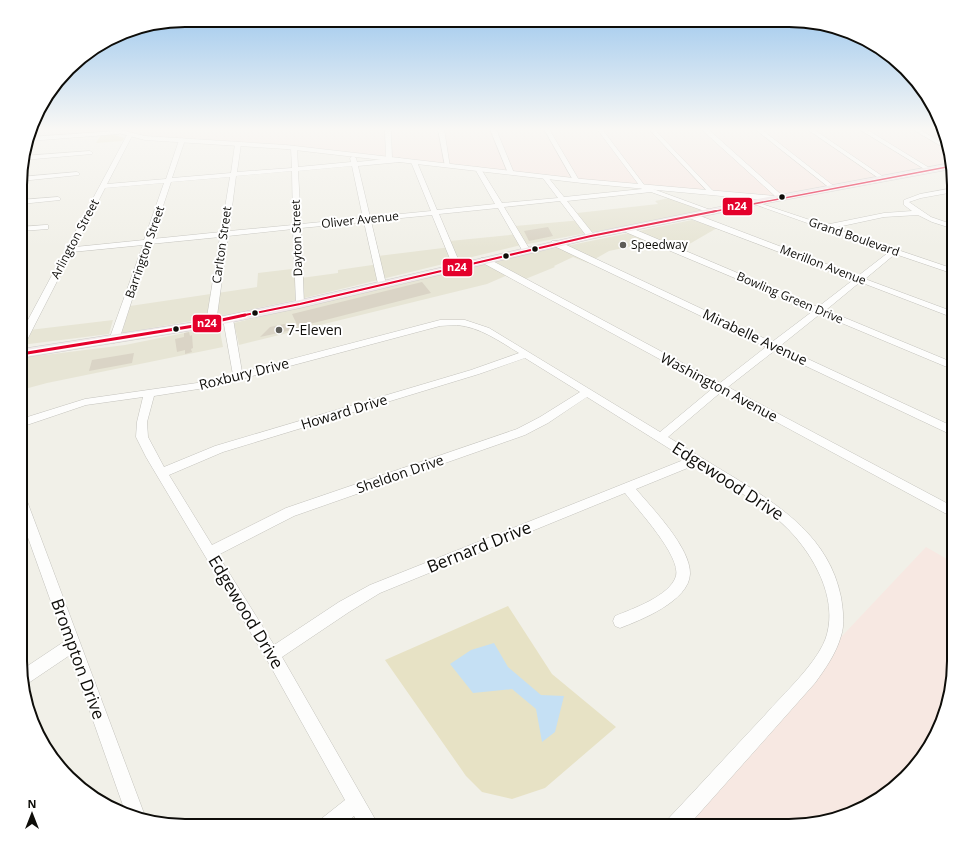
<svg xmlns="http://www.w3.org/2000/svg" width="974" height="846" font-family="'Open Sans',sans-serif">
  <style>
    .built { fill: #e7e5d5 }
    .industrial { fill: #f7e8e3 }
    .education { fill: #f7e8e2 }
    .green { fill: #e7e2c5 }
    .water { fill: #c5e0f4 }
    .building { fill: #dad4c6 }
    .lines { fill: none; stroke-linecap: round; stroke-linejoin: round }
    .minor-casing { stroke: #c4c3bd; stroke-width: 1 }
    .tertiary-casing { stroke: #c4c3bd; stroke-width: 1 }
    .primary-casing { stroke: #cfcecb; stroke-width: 1 }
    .minor { fill: #fdfdfc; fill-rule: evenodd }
    .tertiary { fill: #fdfdfc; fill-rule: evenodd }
    .primary { fill: #f0e8e9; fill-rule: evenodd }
    .bus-1-far2-casing { stroke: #fff; stroke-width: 3 }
    .bus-1-far1-casing { stroke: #fff; stroke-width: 4 }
    .bus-1-casing { stroke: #fff; stroke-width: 6 }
    .bus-1-far2 { stroke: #e4002b; stroke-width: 1.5 }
    .bus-1-far1 { stroke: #e4002b; stroke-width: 2 }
    .bus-1 { stroke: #e4002b; stroke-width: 3 }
    .bus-dot { fill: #0e0d09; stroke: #fff; stroke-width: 1.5 }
    .poi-dot { fill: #5d5c57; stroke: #fff; stroke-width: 1.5 }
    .labels { text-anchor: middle; stroke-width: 4; stroke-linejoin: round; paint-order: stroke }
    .far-street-label { font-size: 12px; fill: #0e0d09; stroke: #fff }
    .far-poi-label { font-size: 12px; fill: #0e0d09; stroke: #fff; text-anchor: start }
    .poi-label { font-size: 14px; fill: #0e0d09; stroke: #fff; text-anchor: start }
    .street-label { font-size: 14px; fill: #0e0d09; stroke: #fff }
    .near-street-label { font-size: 17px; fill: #0e0d09; stroke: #fff }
    .rim { fill: none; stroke: #0e0d09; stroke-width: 2 }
    .line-badge { stroke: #fff; stroke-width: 1.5 }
    .badge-label { font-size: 11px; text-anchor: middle; font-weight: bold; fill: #fff }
  </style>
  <rect width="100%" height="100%" fill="#f1f0e8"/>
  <!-- built -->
  <path class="built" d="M669 198 705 211 517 246 296 300 215 317 122 333 130 306 257 287 258 273 300 268 301 278 338 273V270L379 264 378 256 451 247 450 241 519 234 515 226 582 220 577 213 658 204 655 201Z
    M692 220 717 228 679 250 657 241 609 251 588 263 573 257 554 266 555 267 523 280 510 274 487 284 239 345 234 323 489 262Z
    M113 320 109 334 21 345V331Z
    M219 326 223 347 47 383 21 390V358L125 345Z"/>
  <!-- industrial -->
  <path class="industrial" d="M33 129H943L951 164 773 197 564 178 283 145 141 136 117 132 30 138Z"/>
  <!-- education -->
  <path class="education" d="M926 547 954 563V661L941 724 905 778 852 813 800 826H663Z"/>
  <!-- green -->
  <path class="green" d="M112 134 124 138 122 141 96 143 101 135Z
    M508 606 552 674 616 727 545 788 512 799 482 792 466 776 385 660Z"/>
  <!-- water -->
  <path class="water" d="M494 643 508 667 541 695 564 696 555 732 542 742 536 709 512 689 473 693 450 664 471 650Z"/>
  <!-- building -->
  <path class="building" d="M548 227 553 236 529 241 524 231Z
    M422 282 431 293 298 327 292 314Z
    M284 324 301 328 260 337 270 327Z
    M189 332 190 336 192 335 193 348 191 349 192 352 185 354V350L177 352 175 339 184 337V333Z
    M134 353 132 363 89 371 92 360Z"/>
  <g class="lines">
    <defs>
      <path id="minor" d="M385 129H391L392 159 400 158 403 160 400 162 358 166 370 217 431 211 411 162 414 160 417 162 437 210 495 204 475 169 478 167 481 169 502 203 558 198 542 177 545 175 547 176 564 197 642 189 597 129H602L645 186 716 212 710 213 651 192 567 201 595 236 591 238H588L560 201 504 207 530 250 526 252 522 250 498 208 439 214 461 266 457 268 453 266 432 215 371 221 386 284 382 287 378 284 364 222 301 228 304 304 300 307 296 304 293 229 228 236 216 323 211 326 206 323 220 237 150 244 119 340 114 343 109 340 143 245 72 252 26 342 21 345V333L127 135 132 136 107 184 166 179 179 140 182 138 185 140 172 178 231 173 235 144 238 142 241 144 237 172 292 168 291 148 294 146 297 148 298 167 351 162 350 158 353 156 356 158 357 162 386 159ZM352 166 363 218 301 224 298 171ZM292 171 293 225 229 231 236 176ZM230 177 221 232 152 239 171 182ZM164 183 144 240 75 247 105 188Z
        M438 129H444L450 167 445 166Z
        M490 129H496L514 173 513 174 508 173Z
        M544 129H549L579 180 578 181 573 180Z
        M649 129H654L714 192V194H710Z
        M755 129H761L835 187V189H831Z
        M807 129H813L885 178 880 179Z
        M859 129H866L931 169 926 170Z
        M912 129H919L947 146 948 150Z
        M117 131 119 132V134L29 141 30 137Z
        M90 151 93 153 92 154 23 160 24 156Z
        M77 172 79 173V175L21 181V177Z
        M954 188V192L921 198 909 202 931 217 954 225V229L932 222 918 215 884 217 833 228 954 269V274L895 254 865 279 954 312V318L860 282 826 310 954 363V370L820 314 780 346 954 427V436L774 351 728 387 954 507V518L721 392 668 437C691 451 713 465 735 478 783 508 829 538 841 597 843 610 845 624 841 636 836 654 825 669 815 683L688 826H666L668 819C700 785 732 750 765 715 783 694 820 661 827 634 837 597 814 556 789 530 763 503 727 485 695 465L636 489C652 508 691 548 690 574 689 601 641 620 620 628L615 626 613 621 615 616C632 609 670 596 676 576 681 556 638 510 625 493L380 593 349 612 282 657 379 826H360L354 816 342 826H319L321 819 345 800 267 660 146 457 136 437 137 422 143 397 86 405 21 427V419L85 399 211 381 233 375 223 319 228 316 233 319 242 372 440 320H465L489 328 660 432 713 388 481 262V258H487L720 383 766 347 552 245V241H558L772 342 813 311 623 231V227H629L818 307 853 280 689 218V214H695L858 276 889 252 751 203 756 202 825 225 884 213 912 211 904 205V200L920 194ZM457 325C480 327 499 341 519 353L471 370 215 446 164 467 148 437 147 422 154 396 211 387 440 326ZM525 358 580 392 540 417 517 429 286 508 212 545 169 475 223 452 479 374ZM587 397 686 459 370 585 339 602 274 645 218 555 294 516 525 435 548 423Z
        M58 197 60 198V200L21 204V200Z
        M45 225H48V229L21 231V227Z
        M21 496 25 498 27 501 145 816 144 818 126 814 70 655 24 686 20 671 65 641 21 518Z"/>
      <path id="tertiary" d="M103 129H116L145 136 286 145 582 179 775 196 701 129H708L785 198 776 201 582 183 286 149 145 140Z"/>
      <path id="primary" d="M951 163 952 169 768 203 591 239 300 308 194 330 21 358V349L194 322 300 300 591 233 768 197Z"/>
    </defs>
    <!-- minor casing -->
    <use href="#minor" class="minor-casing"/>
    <!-- tertiary casing -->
    <use href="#tertiary" class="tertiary-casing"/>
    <!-- primary casing -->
    <use href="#primary" class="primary-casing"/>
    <!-- minor -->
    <use href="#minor" class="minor"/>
    <!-- tertiary -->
    <use href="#tertiary" class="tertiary"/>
    <!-- primary -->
    <use href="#primary" class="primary"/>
    <defs>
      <path id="bus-1-far2" d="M711 212 952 166"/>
      <path id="bus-1-far1" d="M240 316 300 304 591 236 716 211"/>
      <path id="bus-1" d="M21 354 194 326 245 315"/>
    </defs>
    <!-- bus-1-far2 casing -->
    <use href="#bus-1-far2" class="bus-1-far2-casing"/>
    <!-- bus-1-far1 casing -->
    <use href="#bus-1-far1" class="bus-1-far1-casing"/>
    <!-- bus-1 casing -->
    <use href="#bus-1" class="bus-1-casing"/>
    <!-- bus-1-far2 -->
    <use href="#bus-1-far2" class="bus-1-far2"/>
    <!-- bus-1-far1 -->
    <use href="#bus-1-far1" class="bus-1-far1"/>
    <!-- bus-1 -->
    <use href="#bus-1" class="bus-1"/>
  </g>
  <!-- sky -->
  <linearGradient id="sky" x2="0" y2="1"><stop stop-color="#9ac6ed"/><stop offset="0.52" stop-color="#f9f8f5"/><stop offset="1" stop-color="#f9f8f5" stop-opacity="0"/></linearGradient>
  <rect width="974" height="248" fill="url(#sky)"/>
  <!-- markers -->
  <g class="bus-dot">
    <circle cx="782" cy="197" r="3.5"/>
    <circle cx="535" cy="249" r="3.5"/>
    <circle cx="506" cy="256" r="3.5"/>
    <circle cx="255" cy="313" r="3.5"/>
    <circle cx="176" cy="329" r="3.5"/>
  </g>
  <g class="poi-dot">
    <circle cx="623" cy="245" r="4"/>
    <circle cx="279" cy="330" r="4"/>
  </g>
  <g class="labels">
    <!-- far-street labels -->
    <g class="far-street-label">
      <text transform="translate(360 220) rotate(-6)" y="4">Oliver Avenue</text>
      <text transform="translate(854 237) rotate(19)" y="4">Grand Boulevard</text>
      <text transform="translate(297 238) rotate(-92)" y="4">Dayton Street</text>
      <text transform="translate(75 239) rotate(-62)" y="4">Arlington Street</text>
      <text transform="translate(222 245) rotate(-82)" y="4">Carlton Street</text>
      <text transform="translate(145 252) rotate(-71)" y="4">Barrington Street</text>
      <text transform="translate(823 265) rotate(21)" y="4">Merillon Avenue</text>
      <text transform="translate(790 298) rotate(23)" y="4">Bowling Green Drive</text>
    </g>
    <!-- far-poi labels -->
    <g class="far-poi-label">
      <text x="631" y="249">Speedway</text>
    </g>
    <!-- poi labels -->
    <g class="poi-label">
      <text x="287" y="335">7-Eleven</text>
    </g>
    <!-- street labels -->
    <g class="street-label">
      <text transform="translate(755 337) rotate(25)" y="5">Mirabelle Avenue</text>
      <text transform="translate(244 374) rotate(-14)" y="5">Roxbury Drive</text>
      <text transform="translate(719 387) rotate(28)" y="5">Washington Avenue</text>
      <text transform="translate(344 412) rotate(-17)" y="5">Howard Drive</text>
      <text transform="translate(400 474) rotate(-19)" y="5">Sheldon Drive</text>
    </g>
    <!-- near-street labels -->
    <g class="near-street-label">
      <text transform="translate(728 481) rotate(33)" y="6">Edgewood Drive</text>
      <text transform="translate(479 547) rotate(-22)" y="6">Bernard Drive</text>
      <text transform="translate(246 612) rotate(59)" y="6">Edgewood Drive</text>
      <text transform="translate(78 659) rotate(70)" y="6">Brompton Drive</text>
    </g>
  </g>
  <!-- crop -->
  <path d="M0 0H974V846H0ZM185 27H789A158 158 0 0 1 947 185V661A158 158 0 0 1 789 819H185A158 158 0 0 1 27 661V185A158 158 0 0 1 185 27Z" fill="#fff" fill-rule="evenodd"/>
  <path class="rim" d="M185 27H789A158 158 0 0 1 947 185V661A158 158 0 0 1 789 819H185A158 158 0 0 1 27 661V185A158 158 0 0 1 185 27Z"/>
  <g class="line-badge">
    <rect x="722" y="197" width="31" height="19" rx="4" fill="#e4002b"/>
    <rect x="442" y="258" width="31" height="19" rx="4" fill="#e4002b"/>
    <rect x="192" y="314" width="30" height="19" rx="4" fill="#e4002b"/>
  </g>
  <g class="badge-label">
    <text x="737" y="210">n24</text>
    <text x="457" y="271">n24</text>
    <text x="207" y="327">n24</text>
  </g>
  <!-- north arrow -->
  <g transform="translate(32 814)" stroke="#ffffff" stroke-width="3" paint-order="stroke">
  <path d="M0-3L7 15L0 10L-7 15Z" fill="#0e0d09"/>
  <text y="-6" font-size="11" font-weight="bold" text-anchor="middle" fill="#0e0d09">N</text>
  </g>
</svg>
